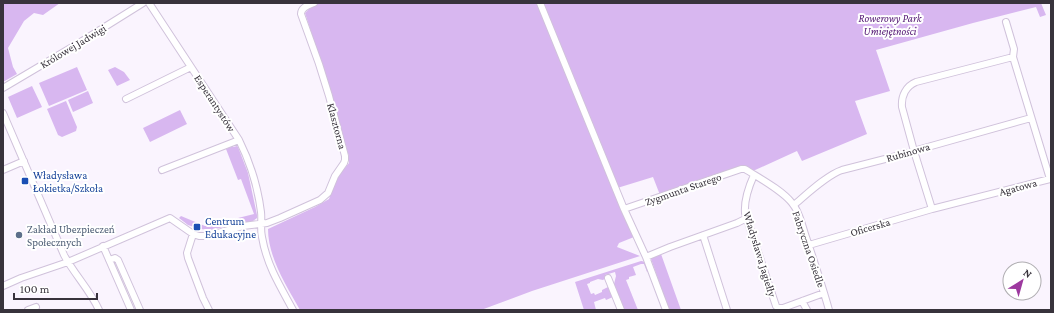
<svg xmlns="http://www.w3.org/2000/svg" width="1054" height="313" font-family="'Crimson Pro',serif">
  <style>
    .green { fill: #d8b7f0 }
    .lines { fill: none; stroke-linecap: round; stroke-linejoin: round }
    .street-casing { stroke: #d0c2db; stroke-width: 8 }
    .street { stroke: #fff; stroke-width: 6 }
    .transit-dot { fill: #1a4fb4; stroke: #fff; stroke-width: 1.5 }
    .service-dot { fill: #5c6f8a; stroke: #fff; stroke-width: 1.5 }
    .labels { text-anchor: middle; stroke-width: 4; stroke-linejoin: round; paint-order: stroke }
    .park-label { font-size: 11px; font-style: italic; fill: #511471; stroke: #fff }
    .street-label { font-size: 11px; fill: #38333c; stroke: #fff }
    .transit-label { font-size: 11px; fill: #164399; stroke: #fff; text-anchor: start }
    .service-label { font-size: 11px; fill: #4e5e75; stroke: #fff; text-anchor: start }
  </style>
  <rect width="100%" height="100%" fill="#faf4fe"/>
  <!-- green -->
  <path class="green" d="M3 3H60L43 15 34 13 24 21 8 48 13 67 17 74 3 82Z
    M320 3H1041L1046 15 1040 17 1036 7 973 23 876 50 890 91 855 101 867 134 802 161 797 151 753 171 744 166 660 195 653 177 614 189 634 237 619 243 617 247 640 256 532 291 481 310H300C286 285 268 257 268 229L315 207 329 199 337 177 349 163V157L334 103 305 13 312 6Z
    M77 67 87 90 49 106 39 83Z
    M115 67 124 72 130 80 117 86 108 70Z
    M32 86 42 107 17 118 8 97Z
    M88 91 93 103 73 112 68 100Z
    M66 101 77 127 76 131 62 137 58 135 47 109Z
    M180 110 187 124 150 142 143 128Z
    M233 146V147L237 146 238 147 248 173 257 215V218L253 221 228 226 226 221 254 214 241 179 238 180 226 149Z
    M181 216 205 226 221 222 223 227 212 230 200 229V227L195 226 194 227 188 225 179 218Z
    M661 254 681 310H669L651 259V258Z
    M641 261C646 261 647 267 649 271L647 272 644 264H641L633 267 636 275 629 277V279L626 280 638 310H624L614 284 616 276 615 272 605 275 606 278 603 280 598 279 590 282V283L587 284 591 294 594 293 595 295 602 292V290L608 287 610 288 613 297 606 300 605 298 594 302 596 310H584L575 282Z"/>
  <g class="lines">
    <defs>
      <path id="street" d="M149 3 239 140C250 162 258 188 261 212 262 220 260 229 262 237 264 249 268 261 273 272 279 285 286 297 293 310
        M540 3 624 209 646 257 666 310
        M1006 22 1014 49 1013 57
        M3 88 79 43 143 3
        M126 99 191 67
        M3 113 64 255C74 274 90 290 99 310
        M3 170 24 161
        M162 170 239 140
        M754 175C749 186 744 200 745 213L776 306 778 308H783L824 293
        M794 205C807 194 827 175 842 170L885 159 1031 118
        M624 209 741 169H745C759 178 782 190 792 203 800 212 802 226 806 237 814 261 822 285 829 310
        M193 234 187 253 188 258 203 298 209 310
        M703 235 727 310
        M809 245 932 209 1050 179 1013 57 916 82C906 86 901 96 902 107L914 151 932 209
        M103 246 131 310
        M646 257 670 247 737 223 747 218
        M109 260 115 258 118 260 140 310
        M608 278 621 310
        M3 286 21 278 68 262 170 218 193 234 199 236H207L243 226 267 223 280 218 320 200 328 193 335 176 344 163 345 160V156L329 96 319 64 301 14C301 7 309 5 314 3
        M802 301 807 310
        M28 310 36 307"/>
    </defs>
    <!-- street casing -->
    <use href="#street" class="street-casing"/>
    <!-- street -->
    <use href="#street" class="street"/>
  </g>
  <!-- markers -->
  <g class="transit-dot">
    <rect x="21" y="177" width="8" height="8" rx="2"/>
    <rect x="193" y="223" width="8" height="8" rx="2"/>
  </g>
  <circle class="service-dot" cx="19" cy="235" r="4"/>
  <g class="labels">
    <!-- park labels -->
    <g class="park-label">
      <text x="890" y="22">Rowerowy Park<tspan x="890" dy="13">Umiejętności</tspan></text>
    </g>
    <!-- street labels -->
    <g class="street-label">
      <text transform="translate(73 46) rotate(-31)" y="4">Królowej Jadwigi</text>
      <text transform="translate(215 103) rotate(57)" y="4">Esperantystów</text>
      <text transform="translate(337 126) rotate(75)" y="4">Klasztorna</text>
      <text transform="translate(908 152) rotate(-16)" y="4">Rubinowa</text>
      <text transform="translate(1018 187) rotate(-15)" y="4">Agatowa</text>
      <text transform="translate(683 189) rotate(-19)" y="4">Zygmunta Starego</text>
      <text transform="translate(870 227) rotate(-16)" y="4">Oficerska</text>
      <text transform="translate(809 249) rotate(71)" y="4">Fabryczna Osiedle</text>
      <text transform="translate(760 254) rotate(73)" y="4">Władysława Jagiełły</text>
    </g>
    <!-- transit labels -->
    <g class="transit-label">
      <text x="33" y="179">Władysława<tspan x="33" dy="13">Łokietka/Szkoła</tspan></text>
      <text x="205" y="225">Centrum<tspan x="205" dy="13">Edukacyjne</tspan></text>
    </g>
    <!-- service labels -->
    <g class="service-label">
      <text x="27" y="233">Zakład Ubezpieczeń<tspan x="27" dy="13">Społecznych</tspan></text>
    </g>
  </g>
  <!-- border -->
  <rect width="1054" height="313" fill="none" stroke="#38333c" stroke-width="8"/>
  <!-- north arrow -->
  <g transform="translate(1022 281) rotate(37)"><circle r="19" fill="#ffffff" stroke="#afadb1"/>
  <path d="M0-3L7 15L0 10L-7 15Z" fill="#9d399f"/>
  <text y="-6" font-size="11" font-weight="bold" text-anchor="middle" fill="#38333c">N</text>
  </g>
  <!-- scale -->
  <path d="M14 293v6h83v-6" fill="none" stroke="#38333c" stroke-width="2"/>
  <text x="20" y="293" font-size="12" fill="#38333c" stroke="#ffffff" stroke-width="3" paint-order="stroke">100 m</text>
</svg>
